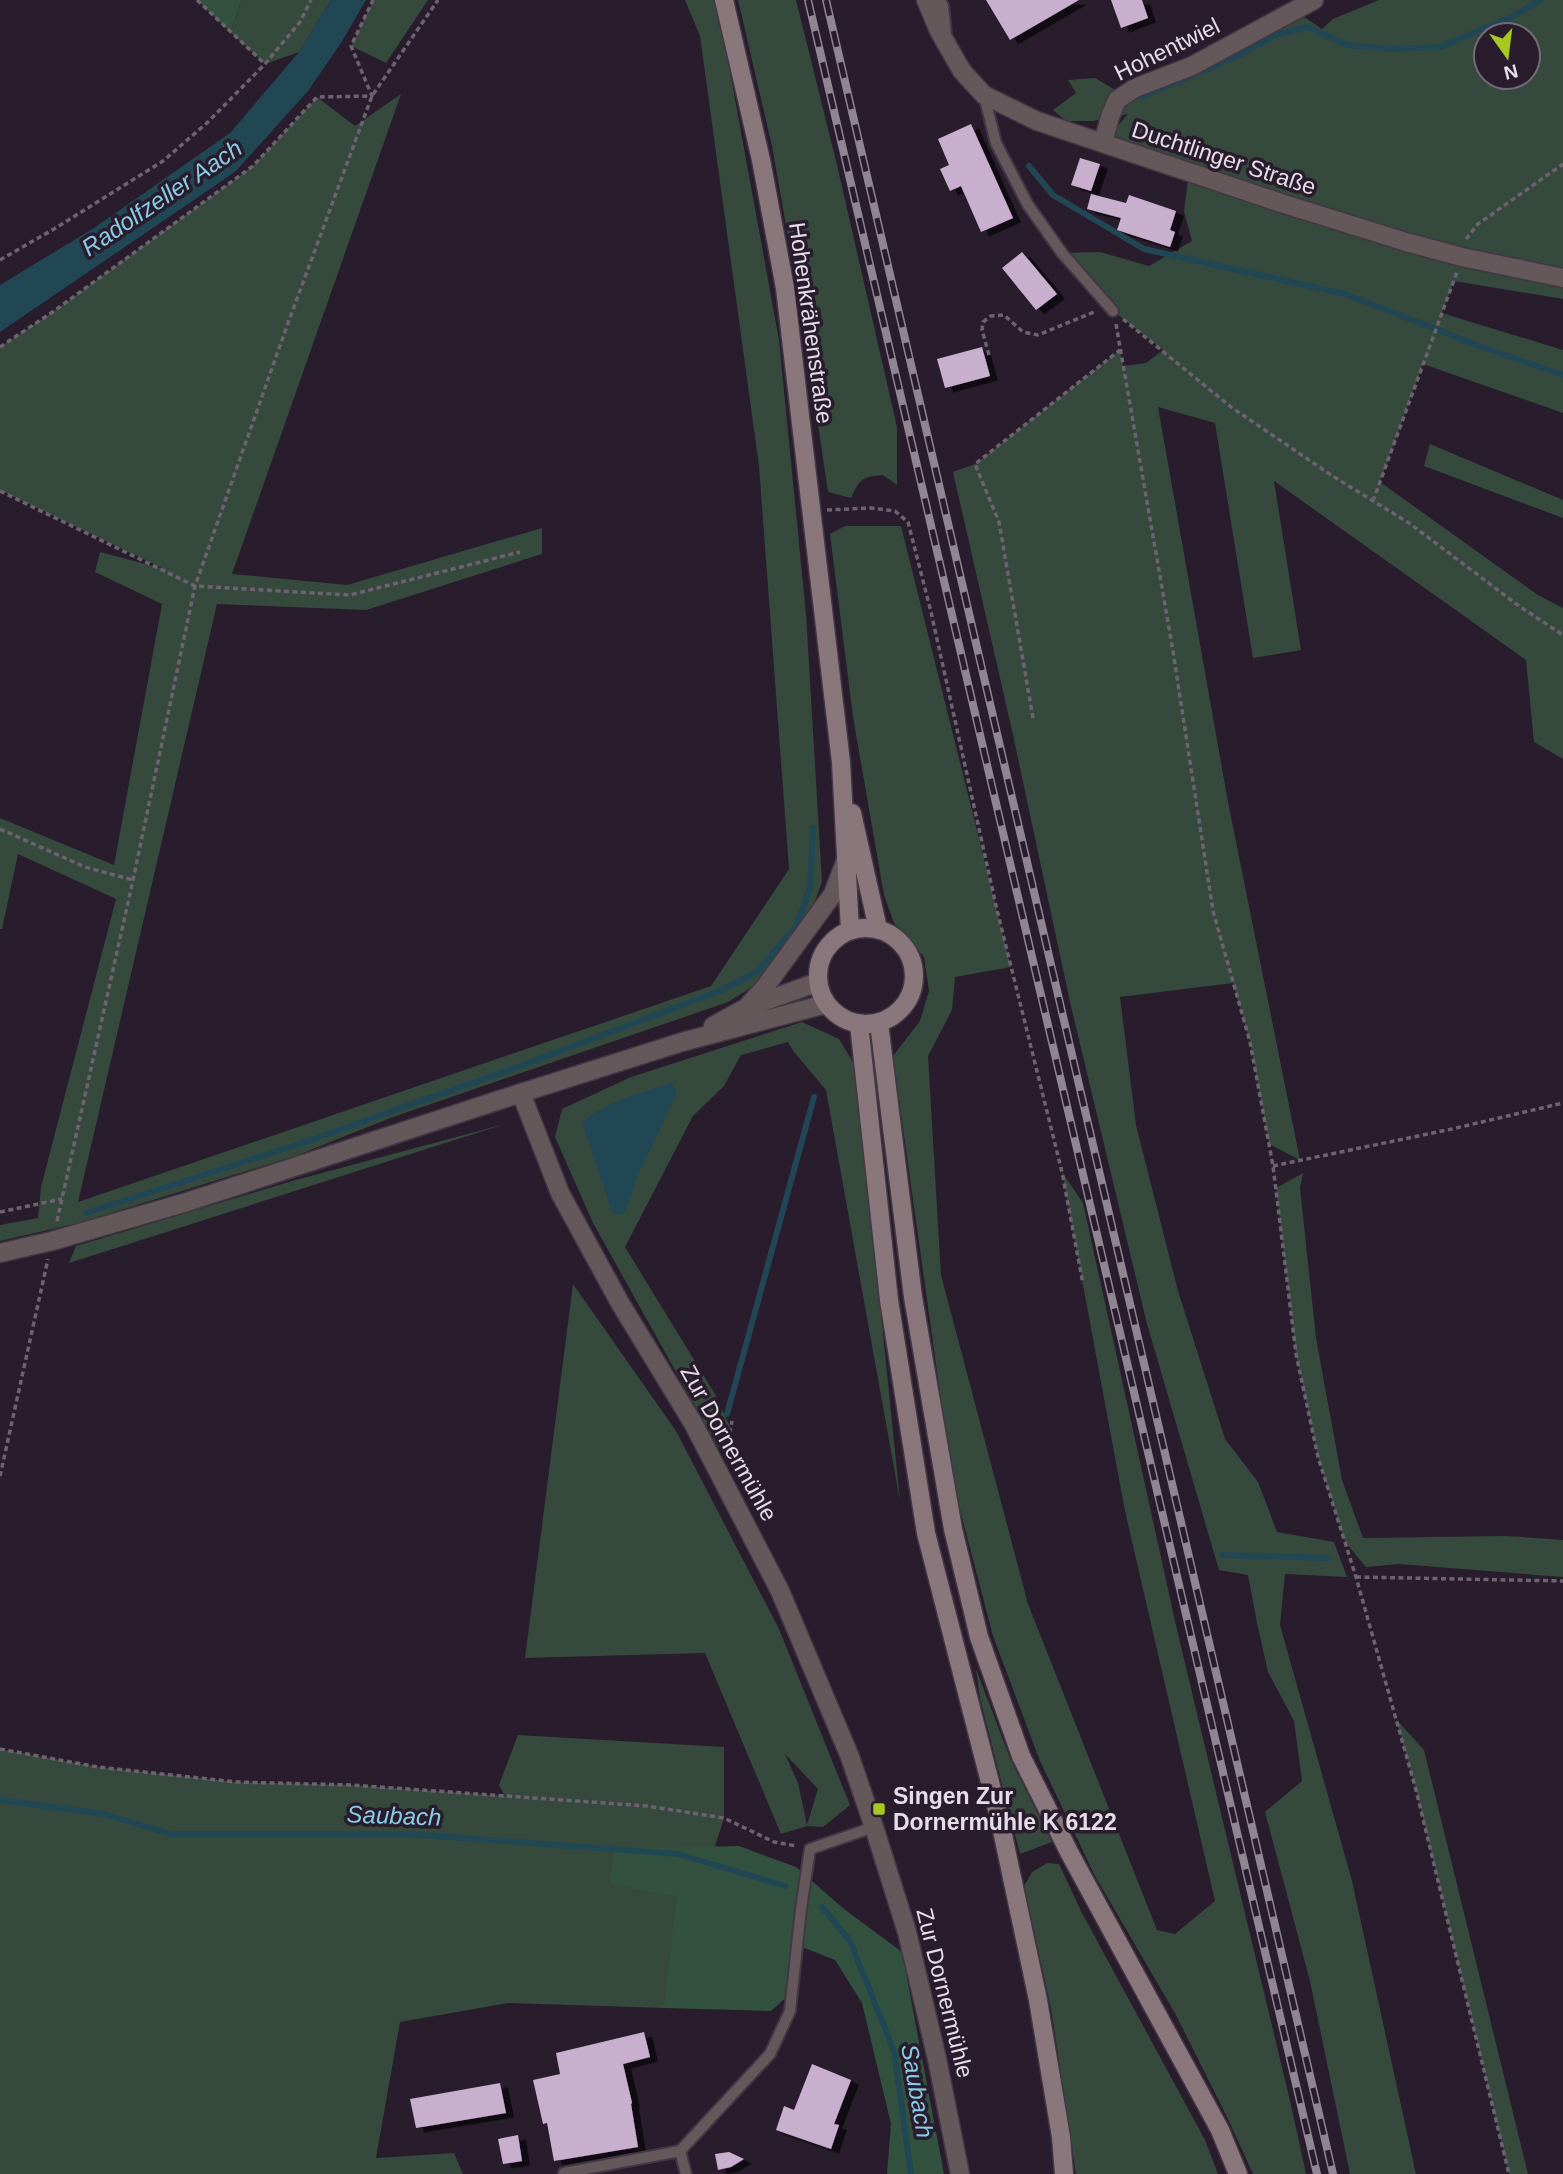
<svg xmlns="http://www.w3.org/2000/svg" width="1563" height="2174" font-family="Helvetica,sans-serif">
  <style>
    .green { fill: #354a3d; fill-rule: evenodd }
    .forest { fill: #32523f }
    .water { fill: #214755 }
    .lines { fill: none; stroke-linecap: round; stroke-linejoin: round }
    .stream { stroke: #214755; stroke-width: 6 }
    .building { fill: #c7afcd; filter: url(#shadow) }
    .service-casing { stroke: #433746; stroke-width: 14 }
    .minor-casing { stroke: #433746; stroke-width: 21 }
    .tertiary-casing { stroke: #433746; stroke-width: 21 }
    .secondary-casing { stroke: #433746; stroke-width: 21 }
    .path { stroke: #6e6271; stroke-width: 3.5; stroke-dasharray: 5 3.5; stroke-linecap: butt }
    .service { stroke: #64585a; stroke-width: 10 }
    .minor { stroke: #64585a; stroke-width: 18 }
    .tertiary { stroke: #64585a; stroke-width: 18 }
    .secondary { stroke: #8a777b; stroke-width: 18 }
    .rail-casing { stroke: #908593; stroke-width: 8 }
    .rail { stroke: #291c2c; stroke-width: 5; stroke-dasharray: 16; stroke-linecap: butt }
    .poi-dot { fill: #a6c820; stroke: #291c2c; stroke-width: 2.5 }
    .labels { text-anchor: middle; stroke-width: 7; stroke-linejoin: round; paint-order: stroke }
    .street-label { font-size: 23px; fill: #e6dde9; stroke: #291c2c }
    .poi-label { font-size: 23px; font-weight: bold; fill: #e6dde9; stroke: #291c2c; text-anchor: start }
    .water-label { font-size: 24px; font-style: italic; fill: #88cde8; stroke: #291c2c }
  </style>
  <defs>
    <filter id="shadow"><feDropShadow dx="8" dy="4.5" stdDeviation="0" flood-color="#0009"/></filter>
  </defs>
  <rect width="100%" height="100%" fill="#291c2c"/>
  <!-- green -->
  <path class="green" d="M242 0H331L299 52 265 64 230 32Z
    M373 0H428L386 63 351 46Z
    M685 0H716L718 6 779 340 806 614 822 882 808 920 754 986 728 1002 393 1117 295 1156 79 1223 0 1241V1225L38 1218 41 1187 116 899 18 854 2 929H0V818L114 865 162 604 95 572 100 552 164 569 0 490V347L54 311 253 166 317 97 355 126 401 94 232 574 347 585 542 528V554L366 610 217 604 78 1202 711 986 789 869 759 466 700 36Z
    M738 0H796L837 165 897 427V485L883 475C861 477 860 479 851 498L828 492 801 310 772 146Z
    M1379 0H1563V299L1454 281 1442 313 1563 350V413L1423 364 1380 482 1538 595 1563 608V759L1534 742 1526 660 1274 481 1301 650 1253 658 1215 423 1158 407 1228 802 1300 1160 1269 1144 1250 1042 1233 983 1120 997 1136 1125 1178 1291 1225 1439 1258 1482 1277 1532 1334 1542 1347 1577 1285 1574 1280 1625 1352 1881 1416 2174H1350L1310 1981 1265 1812 1302 1781 1294 1721 1268 1672 1257 1623 1248 1575 1219 1570 1147 1324 1070 1002 1013 735 953 472 975 464 1120 350 1123 366 1146 363 1163 350 1113 311 1062 253 1100 252 1149 266 1192 241 1184 211 1189 172 1103 143 1128 114 1093 121H1066L1053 110 1076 93 1068 80 1095 78 1129 98 1217 60 1304 17 1322 29 1333 19ZM1486 35H1528V77H1486Z
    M1430 444 1563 500V518L1424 466Z
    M845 526H901L1011 967 955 977 952 1010 928 1056 941 1275 1028 1604 1157 1930 1175 1934 1215 1901 1125 1511 1062 1172 1083 1203 1177 1630 1291 2105 1306 2174H1253L1228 2119 1176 2015 1095 1876 1040 1761 993 1636 952 1479 893 1056 920 1021 929 991 924 957 894 923 884 895 853 717 830 534Z
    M802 1022 839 1039 856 1067 900 1501 826 1090 794 1052 788 1042 741 1055 724 1086 693 1116 625 1247 715 1394 731 1429 719 1449 593 1223 555 1137 562 1109 631 1077Z
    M505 1124 69 1263 76 1246 292 1181Z
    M1303 1173 1300 1188 1316 1338 1342 1480 1363 1538 1507 1536 1563 1540V1577L1399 1564 1366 1567 1345 1542 1318 1457 1296 1354 1276 1188Z
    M573 1284 676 1431 779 1629 850 1805 823 1827 807 1826 781 1834 705 1653 525 1658ZM785 1754 818 1789 807 1825 798 1783Z
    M976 1669 1010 1758 1052 1842 1020 1854 980 1699Z
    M1396 1719 1424 1750 1528 2174H1509L1416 1790Z
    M518 1735 724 1747V1818L664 2008 508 2003 400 2022 376 2158 454 2153 463 2174H0V1749L98 1767 236 1782 351 1785 505 1796 499 1785Z
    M1047 1863 1059 1864 1082 1913 1205 2140 1218 2174H1076L1051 2008 1024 1886 1032 1872Z"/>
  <!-- forest -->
  <path class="forest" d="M197 0H242L230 32Z
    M739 1846 796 1867 844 1909 902 1952 944 2174H887L891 2124 862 2003 835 1960 797 1945 792 1992 771 2011 664 2008 677 1896 609 1884 615 1849Z"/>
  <!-- water -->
  <path class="water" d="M331 0H366L341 43 308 91 235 172 0 332V285L94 228 230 133 299 52Z
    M672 1082 676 1092 675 1097 638 1175 625 1213 619 1215 612 1212 585 1132 583 1122C603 1102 646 1092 672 1082Z"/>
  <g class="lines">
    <!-- stream -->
    <path class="stream" d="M1141 97 1240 55 1275 35 1308 27 1347 45 1392 49 1440 47 1510 18 1540 0
      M1029 166 1053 195 1144 249 1345 294 1482 347 1563 375
      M86 1213 302 1143 515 1068 722 990 757 972 796 926 810 888 813 828
      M727 1414 814 1097
      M1222 1555 1328 1558
      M0 1800 104 1814 171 1834H409L678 1854 785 1886
      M822 1907 850 1941 894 2051 911 2174"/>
  </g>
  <!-- building -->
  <path class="building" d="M986 0H1079L1010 40Z
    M1111 0H1142L1148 18 1121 28Z
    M971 124 1013 218 981 232 961 186 950 191 940 169 949 165 938 139Z
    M1080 158 1100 164 1091 191 1071 185Z
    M1091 194 1126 203 1129 195 1176 211 1170 230 1175 232 1170 247 1117 230 1121 218 1087 209Z
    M1022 252 1057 294 1036 310 1002 268Z
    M982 347 990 376 945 388 937 359Z
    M644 2032 650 2057 623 2064 632 2103 631 2104 638 2147 554 2161 547 2123 543 2124 533 2080 560 2074 556 2053Z
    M812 2064 851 2080 834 2124 839 2125 831 2149 776 2130 784 2106 794 2110Z
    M500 2083 506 2113 416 2128 410 2099Z
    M518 2135 522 2161 503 2164 498 2139Z
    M729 2152 744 2159 731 2167 718 2170 715 2154Z"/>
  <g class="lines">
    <defs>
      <path id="service" d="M940 0 943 6 946 34
        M984 95 996 143 1028 205 1062 253 1113 311
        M564 2173 680 2151
        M686 2174 680 2151 770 2054 790 2011 801 1909 810 1849 874 1827"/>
      <path id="minor" d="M1103 143 1110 117 1117 100 1135 88 1192 66 1314 0
        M0 1253 52 1241 187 1202 521 1093"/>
      <path id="tertiary" d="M926 0 939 31 962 71 984 95 1037 121 1284 204 1406 242 1462 257 1563 278
        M826 1004 682 1042 521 1093 560 1193 620 1303 693 1423 780 1591 850 1757 874 1827 907 1932 937 2059 960 2174
        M746 1008 765 987 833 894 846 860
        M713 1026 746 1008 818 982"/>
      <path id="secondary" d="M724 0 761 160 785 288 841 762 850 930
        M852 813 878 929
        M818 976a48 48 0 1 1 96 0a48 48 0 1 1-96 0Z
        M879 1023 913 1297 953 1529 979 1637 1021 1756 1069 1852 1220 2130 1238 2174
        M859 1024 889 1300 926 1533 1000 1821 1038 2000 1061 2137 1064 2174"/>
    </defs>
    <!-- service casing -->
    <use href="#service" class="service-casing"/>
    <!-- minor casing -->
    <use href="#minor" class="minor-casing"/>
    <!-- tertiary casing -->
    <use href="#tertiary" class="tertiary-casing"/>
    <!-- secondary casing -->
    <use href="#secondary" class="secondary-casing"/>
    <!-- path -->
    <path class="path" d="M197 0 265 64
      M1466 239 1478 224 1563 164
      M0 260 54 229 163 161 208 122 265 64 300 22 311 0
      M1123 319 1231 407 1331 475 1409 523 1519 606 1563 635
      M1116 324 1172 645 1213 911 1250 1042 1273 1166 1296 1354 1318 1457 1356 1577 1416 1790 1509 2174
      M0 347 54 311 253 166 317 97 372 96 351 46 373 0
      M989 355 982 330 983 322 991 316 1004 315 1023 332 1038 335 1094 312
      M0 491 195 586 350 595 520 552
      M1373 501 1457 272
      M827 510 871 508 895 511 908 522 931 612 997 910 1062 1172 1083 1284
      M1033 718 999 522 975 464 1120 350
      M0 829 85 867 133 880
      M1273 1166 1452 1129 1563 1103
      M0 1212 62 1199
      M57 1221 133 880 195 586 288 323 372 96 438 0
      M727 1450 732 1421
      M0 1476 48 1259
      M1356 1577 1563 1581
      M0 1749 98 1767 236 1782 351 1785 647 1806 724 1818 774 1842 797 1846"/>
    <!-- service -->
    <use href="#service" class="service"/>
    <!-- minor -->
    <use href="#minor" class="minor"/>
    <!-- tertiary -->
    <use href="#tertiary" class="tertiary"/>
    <!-- secondary -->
    <use href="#secondary" class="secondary"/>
    <defs>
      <path id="rail" d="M808 0 1317 2174
        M826 0 1333 2174"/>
    </defs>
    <!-- rail casing -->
    <use href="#rail" class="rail-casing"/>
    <!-- rail -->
    <use href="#rail" class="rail"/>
  </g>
  <!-- markers -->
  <rect class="poi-dot" x="872" y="1802" width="14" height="14" rx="3.5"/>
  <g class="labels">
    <!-- street labels -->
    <g class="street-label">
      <text transform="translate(1167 49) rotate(-26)" y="8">Hohentwiel</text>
      <text transform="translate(1224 158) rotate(18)" y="8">Duchtlinger Straße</text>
      <text transform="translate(811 323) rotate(82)" y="8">Hohenkrähenstraße</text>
      <text transform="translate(729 1443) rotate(61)" y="8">Zur Dornermühle</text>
      <text transform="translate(945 1993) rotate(76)" y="8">Zur Dornermühle</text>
    </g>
    <!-- poi labels -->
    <g class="poi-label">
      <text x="893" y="1804">Singen Zur<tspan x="893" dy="26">Dornermühle K 6122</tspan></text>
    </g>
    <!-- water labels -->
    <g class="water-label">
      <text transform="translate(162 198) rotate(-34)" y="8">Radolfzeller Aach</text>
      <text transform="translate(394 1816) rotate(2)" y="8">Saubach</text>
      <text transform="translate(917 2091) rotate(80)" y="8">Saubach</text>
    </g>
  </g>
  <!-- north arrow -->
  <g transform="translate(1507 56) rotate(166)"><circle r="33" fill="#291c2c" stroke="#756978" stroke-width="2"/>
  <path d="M0-5L12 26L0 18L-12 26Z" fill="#a6c820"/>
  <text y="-10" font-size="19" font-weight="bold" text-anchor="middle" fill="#e6dde9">N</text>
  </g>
</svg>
